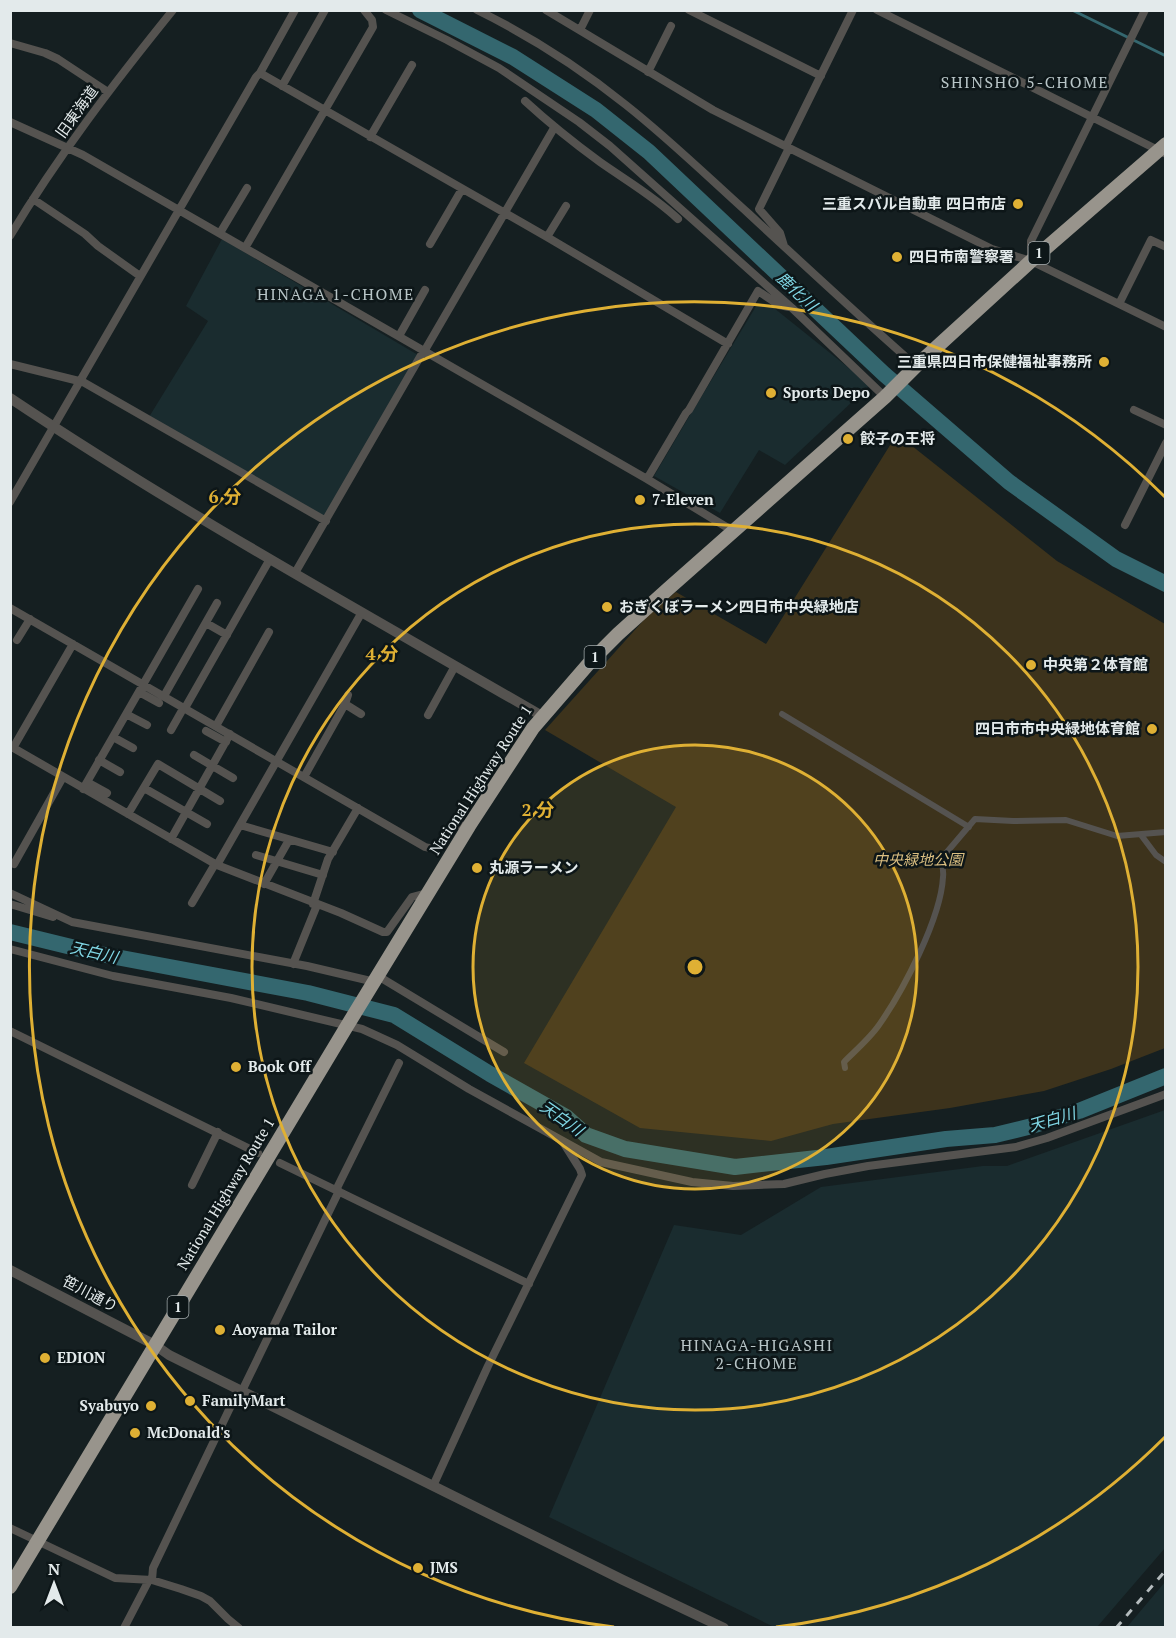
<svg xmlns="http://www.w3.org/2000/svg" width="1176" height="1638" font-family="'PT Serif','Noto Sans JP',serif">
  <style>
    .built { fill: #1a2c2f }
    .green { fill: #3d331c }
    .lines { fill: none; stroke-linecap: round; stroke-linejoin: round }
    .stream { stroke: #34676f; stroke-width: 3 }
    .river { stroke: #34676f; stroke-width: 16 }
    .pedestrian { stroke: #555350; stroke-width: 6 }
    .minor { stroke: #555350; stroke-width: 8 }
    .tertiary { stroke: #555350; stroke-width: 10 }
    .trunk { stroke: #98948c; stroke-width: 14 }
    .rail { stroke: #b4bbbd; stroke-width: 3; stroke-dasharray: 8 8; stroke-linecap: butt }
    .ring { fill: none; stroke: #dfb034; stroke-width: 3 }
    .poi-dot { fill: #dfb034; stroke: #0d1618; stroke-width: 2 }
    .labels { text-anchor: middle; stroke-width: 5; stroke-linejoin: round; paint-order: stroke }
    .shield { fill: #0d1618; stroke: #a3aaac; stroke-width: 1.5 }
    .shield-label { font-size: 14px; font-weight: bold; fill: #e3eaeb }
    .street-label { font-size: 15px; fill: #e3eaeb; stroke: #0d1618 }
    .poi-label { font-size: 15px; font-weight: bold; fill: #e3eaeb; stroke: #0d1618; text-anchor: start }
    .park-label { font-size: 15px; font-style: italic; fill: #dbbf81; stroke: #0d1618 }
    .neighbourhood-label { font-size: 16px; letter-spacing: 1.5px; fill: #b8c5c7; stroke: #0d1618 }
    .water-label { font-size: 16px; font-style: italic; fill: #81d8e6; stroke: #0d1618 }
    .centre { fill: #dfb034; stroke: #0d1618; stroke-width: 3 }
    .ring-label { font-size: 18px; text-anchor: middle; font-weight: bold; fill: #dfb034; stroke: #0d1618; stroke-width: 5; stroke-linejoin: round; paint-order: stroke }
  </style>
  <rect width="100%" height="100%" fill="#151f21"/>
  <!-- built -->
  <path class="built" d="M222 239 418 355 324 517 149 417 208 321 186 306Z
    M758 303 769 304 870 385 785 465 759 450 720 513 654 476 690 415 694 409Z
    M1165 1110V1548L1097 1627H774L549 1517 674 1225 741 1235 821 1187 983 1166H1007Z
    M1165 1582V1627H1127Z"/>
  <!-- green -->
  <path class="green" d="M897 434 1057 561 1165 624V1048L1111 1069 1044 1091 950 1108 833 1124 771 1141 640 1128 524 1063 676 807 545 730 651 612 676 592 766 644Z"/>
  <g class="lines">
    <!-- stream -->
    <path class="stream" d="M1072 10 1166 56"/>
    <!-- river -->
    <path class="river" d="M420 10 513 57 596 110 649 152 884 374 1009 482 1116 559 1166 584
      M10 932 100 954 308 993 394 1015 490 1074 566 1117 586 1135 625 1149 735 1167 826 1157 946 1139 995 1135 1032 1126 1079 1111 1166 1076"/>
    <!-- pedestrian -->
    <path class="pedestrian" d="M782 714 969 827
      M1141 835 1156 855 1166 862
      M845 1068 844 1062C856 1050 870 1038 879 1025 903 991 941 918 943 877 944 871 942 864 941 859L975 819 1013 821 1066 820 1117 836 1166 832"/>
    <!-- minor -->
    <path class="minor" d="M386 10 447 40 499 68 579 122 610 146 792 308 885 397
      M477 10C530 36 580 68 626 105 669 139 708 177 748 213 804 265 859 316 916 366
      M546 10 713 110 992 249 1031 261 1166 327
      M689 10 821 76
      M877 10 1166 154
      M580 30 590 10
      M10 43 45 53 58 59 108 92
      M648 72 671 26
      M260 73 547 237 728 344
      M282 86 325 10
      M525 101C549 123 574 143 600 162 627 181 655 197 678 219
      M10 122 83 155 647 479 733 531
      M370 137 412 65
      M786 146 853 10
      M33 199 85 234 98 246 140 276
      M220 233 247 188
      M10 236C58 156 114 83 173 10
      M547 237 566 206
      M430 244 462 189
      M784 246 780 233 759 209 789 148
      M245 248 373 27 372 20 364 10
      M1031 261V241L1145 10
      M1119 304 1151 240 1166 247
      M399 336 425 290
      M425 350 554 128
      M10 364 83 382 326 521
      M1134 410 1166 425
      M647 479 686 413 689 410 758 291 779 305 789 307
      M10 502 256 77 260 73 295 10
      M1125 525 1166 443
      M295 573 424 350
      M10 608 425 847C440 852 446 836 453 825L469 826
      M206 623 227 635
      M17 640 30 619
      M139 692 159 703
      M348 695 345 704 361 714
      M164 696 217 603
      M185 708 270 559
      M126 714 147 725
      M428 715 455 666
      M216 726 269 632
      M171 730 184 707
      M206 731 226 742
      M113 737 133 748
      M10 746 217 865 341 913 383 932H387L412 897 427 893
      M13 748 73 644
      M194 755 233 778
      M99 760 120 772
      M304 777 345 704
      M87 782 107 793
      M144 788 207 824
      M83 789 198 589
      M128 814 158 764 220 801
      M240 825 333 852
      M171 839 230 734
      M256 855 323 875
      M14 864 63 777
      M217 865 362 612
      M264 884 289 840
      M10 893 72 922 307 966 375 982
      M192 903 215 864
      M10 904 53 917
      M313 904 328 859 358 808
      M10 949 113 976 231 998 362 1029 397 1045 469 1089 601 1162 692 1182 733 1186 784 1184 825 1174 868 1166 1016 1147 1047 1138 1166 1094
      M293 964 317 905
      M378 976 504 1052
      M10 1031 258 1153
      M280 1163 529 1284
      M192 1185 218 1132
      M336 1190 399 1063
      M242 1391 339 1191
      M433 1486 488 1366 582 1175 580 1169 563 1142
      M10 1528 115 1578 152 1580 181 1589 201 1596 210 1601 228 1619 239 1628
      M152 1580 153 1568 239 1389
      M124 1628 149 1580"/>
    <!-- tertiary -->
    <path class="tertiary" d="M10 398C182 513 363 612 542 716
      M10 1270 155 1345 169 1355 623 1580 724 1628"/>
    <!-- trunk -->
    <path class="trunk" d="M10 1587 347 1026 469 826 533 728 591 661 618 634 668 589 885 397 916 366 1031 261 1166 144"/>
    <!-- rail -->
    <path class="rail" d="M1116 1628 1166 1570"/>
  </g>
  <!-- distance rings -->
  <circle cx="695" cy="967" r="222" fill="#dfb034" fill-opacity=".12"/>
  <g class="ring">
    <circle cx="695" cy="967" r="222"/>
    <circle cx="695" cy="967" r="443"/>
    <path d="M1165 1437A665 665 0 0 1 776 1627M614 1627A665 665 0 1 1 1165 497"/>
  </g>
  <!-- markers -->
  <g class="poi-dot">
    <circle cx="1018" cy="204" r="6"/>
    <circle cx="897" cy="257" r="6"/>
    <circle cx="1104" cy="362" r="6"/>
    <circle cx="771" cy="393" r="6"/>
    <circle cx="848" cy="439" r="6"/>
    <circle cx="640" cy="500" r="6"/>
    <circle cx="607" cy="607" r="6"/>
    <circle cx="1031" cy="665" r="6"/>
    <circle cx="1152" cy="729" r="6"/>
    <circle cx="477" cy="868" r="6"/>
    <circle cx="236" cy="1067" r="6"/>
    <circle cx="220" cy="1330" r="6"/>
    <circle cx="45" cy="1358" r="6"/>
    <circle cx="190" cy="1401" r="6"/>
    <circle cx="151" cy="1406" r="6"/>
    <circle cx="135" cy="1433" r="6"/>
    <circle cx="418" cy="1568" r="6"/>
  </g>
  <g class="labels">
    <!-- shield labels -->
    <g class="shield">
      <rect x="1028.5" y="242" width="21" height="22" rx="4.5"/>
      <rect x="584.5" y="646" width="21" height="22" rx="4.5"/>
      <rect x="167.5" y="1296" width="21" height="22" rx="4.5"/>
    </g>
    <g class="shield-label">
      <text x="1039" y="258">1</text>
      <text x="595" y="662">1</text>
      <text x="178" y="1312">1</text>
    </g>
    <!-- street labels -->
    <g class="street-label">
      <text transform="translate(77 112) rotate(-54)" y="5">旧東海道</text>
      <text transform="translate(481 780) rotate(-57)" y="5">National Highway Route 1</text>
      <text transform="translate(226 1194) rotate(-59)" y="5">National Highway Route 1</text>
      <text transform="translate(90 1294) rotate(28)" y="5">笹川通り</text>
    </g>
    <!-- poi labels -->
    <g class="poi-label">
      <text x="1006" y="209" text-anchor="end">三重スバル自動車 四日市店</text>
      <text x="909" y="262">四日市南警察署</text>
      <text x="1092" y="367" text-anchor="end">三重県四日市保健福祉事務所</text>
      <text x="783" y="398">Sports Depo</text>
      <text x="860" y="444">餃子の王将</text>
      <text x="652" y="505">7-Eleven</text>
      <text x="619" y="612">おぎくぼラーメン四日市中央緑地店</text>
      <text x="1043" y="670">中央第２体育館</text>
      <text x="1140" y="734" text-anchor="end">四日市市中央緑地体育館</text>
      <text x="489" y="873">丸源ラーメン</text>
      <text x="248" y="1072">Book Off</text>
      <text x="232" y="1335">Aoyama Tailor</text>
      <text x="57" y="1363">EDION</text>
      <text x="202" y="1406">FamilyMart</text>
      <text x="139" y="1411" text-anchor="end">Syabuyo</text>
      <text x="147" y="1438">McDonald's</text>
      <text x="430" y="1573">JMS</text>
    </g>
    <!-- park labels -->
    <g class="park-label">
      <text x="918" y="865">中央緑地公園</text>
    </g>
    <!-- neighbourhood labels -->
    <g class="neighbourhood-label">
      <text x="1025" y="88">SHINSHO 5-CHOME</text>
      <text x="336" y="300">HINAGA 1-CHOME</text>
      <text x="757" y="1351">HINAGA-HIGASHI<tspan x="757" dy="18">2-CHOME</tspan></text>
    </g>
    <!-- water labels -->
    <g class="water-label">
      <text transform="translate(797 291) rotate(43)" y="6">鹿化川</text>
      <text transform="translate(94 952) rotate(13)" y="6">天白川</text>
      <text transform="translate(562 1118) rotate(35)" y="6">天白川</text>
      <text transform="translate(1052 1119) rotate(-16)" y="6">天白川</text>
    </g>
  </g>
  <circle cx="695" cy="967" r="9" class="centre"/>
  <g class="ring-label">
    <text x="225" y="503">6 分</text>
    <text x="382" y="660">4 分</text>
    <text x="538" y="816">2 分</text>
  </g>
  <!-- border -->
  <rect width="1176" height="1638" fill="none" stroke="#e3eaeb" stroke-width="24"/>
  <!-- north arrow -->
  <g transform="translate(54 1584)" stroke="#0d1618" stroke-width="4.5" paint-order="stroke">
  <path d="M0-4.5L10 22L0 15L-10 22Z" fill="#e3eaeb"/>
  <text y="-9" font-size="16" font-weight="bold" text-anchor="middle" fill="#e3eaeb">N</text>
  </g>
</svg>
